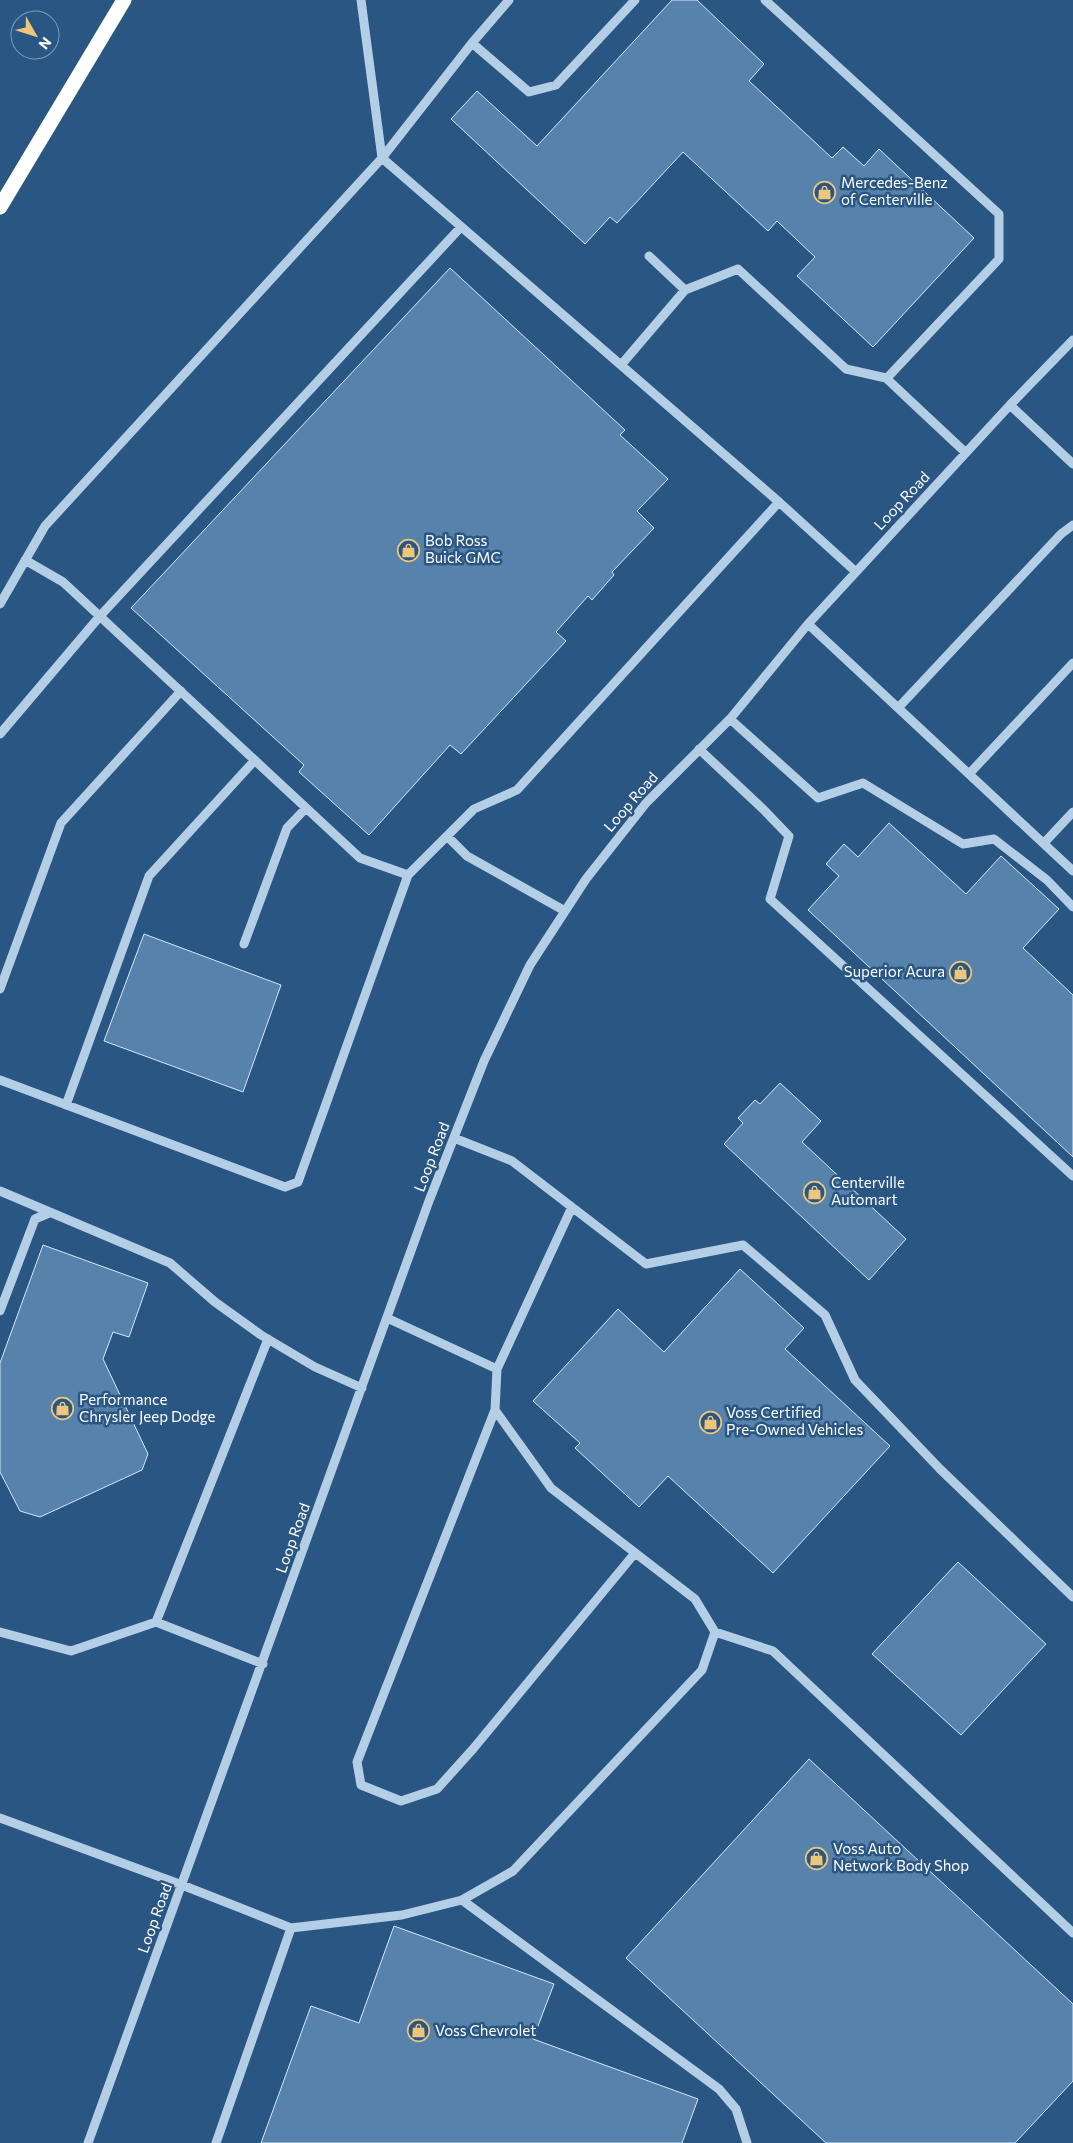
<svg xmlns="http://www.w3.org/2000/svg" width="1073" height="2143" font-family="Commissioner,sans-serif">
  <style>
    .building { fill: #5682ac; stroke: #d7e7f5 }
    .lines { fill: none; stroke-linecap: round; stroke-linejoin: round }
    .minor { stroke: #b4cee6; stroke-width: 9 }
    .highway { stroke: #fff; stroke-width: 15 }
    .labels { text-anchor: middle; stroke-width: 5; stroke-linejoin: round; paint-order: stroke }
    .poi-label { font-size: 15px; fill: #fff; stroke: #2a5683; text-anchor: start }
    .street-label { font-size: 15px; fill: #fff; stroke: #2a5683 }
  </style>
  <rect width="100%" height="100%" fill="#2a5683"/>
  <!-- building -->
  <path class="building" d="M672 0H697L764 64 749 81 832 158 843 147 864 166 879 149 974 238 873 347 797 276 815 257 777 221 768 231 683 152 617 223 610 217 585 244 451 119 477 91 537 146Z
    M450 268 625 430 620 435 668 479 637 511 654 528 612 572 614 575 592 600 588 596 556 632 566 641 461 754 450 745 369 835 299 772 304 765 131 608Z
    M889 823 966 894 1001 856 1059 909 1023 948 1073 995V1157L808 910 839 876 826 864 844 844 858 857Z
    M144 934 281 985 243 1092 104 1041Z
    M780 1083 821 1121 802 1142 906 1239 869 1280 724 1144 743 1123 738 1118 755 1100 760 1104Z
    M43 1245 148 1283 129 1337 113 1332 103 1359 148 1454 142 1470 40 1517 20 1511 0 1472V1363Z
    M740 1269 804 1328 785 1349 890 1446 773 1573 668 1476 639 1507 575 1448 580 1443 533 1401 618 1309 664 1352Z
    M958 1562 1046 1644 961 1735 872 1654Z
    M809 1759 1073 2004V2081L1015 2143H826L626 1958Z
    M394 1926 554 1984 533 2039 698 2099 682 2143H261L311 2006 359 2023Z"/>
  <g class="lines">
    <!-- minor -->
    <path class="minor" d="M765 0 999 214V259L887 378
      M472 43 509 0
      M649 256 685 290 738 269 846 369 886 378 966 453
      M621 365 685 290
      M1010 405 1073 464
      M779 502 856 572
      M25 560 63 582 360 858 408 875
      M0 604 45 526 382 158 472 43 529 92 556 85 635 0
      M808 624 1073 871
      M898 708 1061 534 1073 525
      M730 719 818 798 863 783 963 844 994 839 1047 880 1073 907
      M0 734 100 616 461 227
      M699 749 764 810 789 836 770 899 1073 1176
      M969 774 1073 663
      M447 836 467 856 565 911
      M1044 843 1073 812
      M244 944 287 828 306 808
      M0 989 61 823 181 691
      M0 1080 285 1187 298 1182 408 875 474 809 517 790 779 502 382 158 361 0
      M66 1105 149 876 255 760
      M454 1138 512 1161 646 1264 743 1245 825 1315 855 1380 940 1469 1073 1597
      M0 1191 170 1263 215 1302 261 1335 315 1367 362 1388
      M0 1311 35 1219 49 1213
      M497 1369 572 1207
      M495 1410 357 1762 361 1785 401 1801 437 1789 473 1749 635 1553
      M0 1632 71 1651 156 1622
      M715 1632 773 1651 1073 1933
      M263 1664 156 1622 268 1339
      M0 1818 182 1885 291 1928 216 2143
      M462 1900 719 2089 736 2109 747 2143
      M291 1928 402 1915 462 1900 513 1871 702 1670 715 1632 695 1599 551 1488 495 1410 497 1369 387 1318
      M88 2143 429 1201 484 1061 530 965 586 879 646 803 730 719 808 624 856 572 1010 405 1073 340"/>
    <!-- highway -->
    <path class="highway" d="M0 207 124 0"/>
  </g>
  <!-- icons -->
  <defs>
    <symbol id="shop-ring" viewBox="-11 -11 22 22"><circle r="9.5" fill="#2a5683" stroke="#edc57b" stroke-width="1.5"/><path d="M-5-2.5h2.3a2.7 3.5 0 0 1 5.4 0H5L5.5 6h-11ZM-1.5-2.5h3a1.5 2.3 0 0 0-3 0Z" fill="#edc57b"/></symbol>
  </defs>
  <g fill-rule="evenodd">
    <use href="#shop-ring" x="812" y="180" width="25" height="25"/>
    <use href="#shop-ring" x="396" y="538" width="25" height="25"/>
    <use href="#shop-ring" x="948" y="960" width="25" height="25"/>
    <use href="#shop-ring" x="802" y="1180" width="25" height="25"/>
    <use href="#shop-ring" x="50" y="1396" width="25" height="25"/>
    <use href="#shop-ring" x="698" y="1410" width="25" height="25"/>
    <use href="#shop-ring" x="804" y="1846" width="25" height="25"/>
    <use href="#shop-ring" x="406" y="2018" width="25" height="25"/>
  </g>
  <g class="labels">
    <!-- poi labels -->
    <g class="poi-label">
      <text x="841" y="188">Mercedes-Benz<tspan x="841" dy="17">of Centerville</tspan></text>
      <text x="425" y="546">Bob Ross<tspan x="425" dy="17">Buick GMC</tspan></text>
      <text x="945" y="977" text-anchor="end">Superior Acura</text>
      <text x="831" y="1188">Centerville<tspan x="831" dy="17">Automart</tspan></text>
      <text x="79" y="1405">Performance<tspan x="79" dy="17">Chrysler Jeep Dodge</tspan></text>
      <text x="726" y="1418">Voss Certified<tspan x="726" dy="17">Pre-Owned Vehicles</tspan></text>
      <text x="833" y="1854">Voss Auto<tspan x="833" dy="17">Network Body Shop</tspan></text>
      <text x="435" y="2036">Voss Chevrolet</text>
    </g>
    <!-- street labels -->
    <g class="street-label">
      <text transform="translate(902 501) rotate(-47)" y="5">Loop Road</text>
      <text transform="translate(631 802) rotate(-49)" y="5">Loop Road</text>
      <text transform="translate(432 1157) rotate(-69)" y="5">Loop Road</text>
      <text transform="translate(293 1538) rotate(-70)" y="5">Loop Road</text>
      <text transform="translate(155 1918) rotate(-70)" y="5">Loop Road</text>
    </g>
  </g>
  <!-- north arrow -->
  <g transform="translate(35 35) rotate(129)"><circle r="24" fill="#2a5683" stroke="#7f9ab5"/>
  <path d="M0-4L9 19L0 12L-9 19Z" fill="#edc57b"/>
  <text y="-8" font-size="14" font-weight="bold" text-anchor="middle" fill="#ffffff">N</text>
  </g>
</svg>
